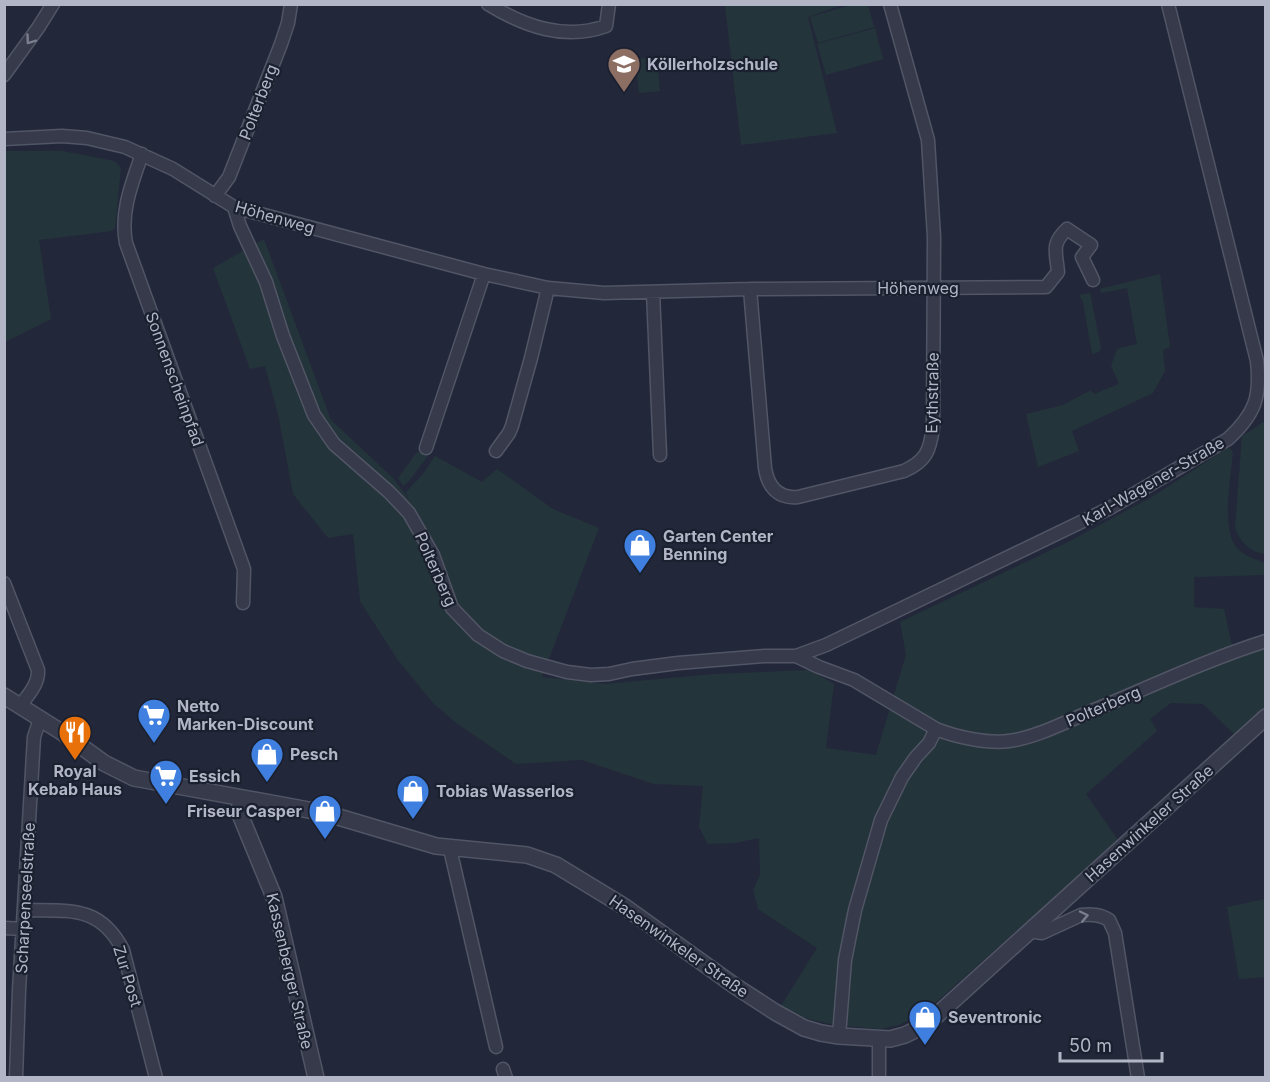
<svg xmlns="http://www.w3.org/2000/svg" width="1270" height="1082" font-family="Inter,sans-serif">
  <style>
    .green { fill: #24343b }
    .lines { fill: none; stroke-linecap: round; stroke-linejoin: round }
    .minor-casing { stroke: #515565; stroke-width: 15 }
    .tertiary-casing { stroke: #515565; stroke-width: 18 }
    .minor { stroke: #363a4a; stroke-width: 12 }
    .tertiary { stroke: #363a4a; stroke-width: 15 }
    .oneway { stroke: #7a7e8e }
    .labels { text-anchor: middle; stroke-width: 4.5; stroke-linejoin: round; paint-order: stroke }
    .poi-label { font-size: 16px; font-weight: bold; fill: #b1b5c6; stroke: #1b202f; text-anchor: start }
    .street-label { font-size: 16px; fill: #b1b5c6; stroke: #1b202f }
  </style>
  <rect width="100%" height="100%" fill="#22283a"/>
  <!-- green -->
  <path class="green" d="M854 4 868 5 874 27 818 43 810 17Z
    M725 5H842L808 17 837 133 741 145Z
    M875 28 883 59 826 75 817 44Z
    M657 57 660 91 639 93 635 59Z
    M5 151H62L110 160 116 162 121 168 115 228 112 231 39 240 51 319 5 342Z
    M264 239 331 420 394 479 409 499 406 492 423 474 435 456 482 482 497 469 553 509 599 528 542 677 605 684 714 674 810 670 834 684 826 748 876 755 890 708 944 740 1013 746 1265 646V708L1234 734 1203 704 1171 703 1150 719 1157 731 1086 794 1118 840 924 1013 899 1025 880 1029 835 1025 800 1017 781 1006 817 948 758 909 753 890 760 875 759 838 735 843 708 844 699 827 703 786 654 784 582 760 516 764 455 722 434 704 397 659 360 601 353 534 328 538 293 494 278 414 265 366 250 369 213 268Z
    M1160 274 1170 347 1163 350 1165 371 1153 393 1072 431 1079 451 1038 467 1026 414 1063 405 1091 390 1094 394 1119 384 1111 366 1117 349 1137 344 1127 288 1101 293 1100 289Z
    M1090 293 1101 348 1099 352 1092 354 1083 302 1079 295Z
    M1265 421V554C1249 551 1240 543 1235 527L1242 436Z
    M1229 447 1233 452C1231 477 1221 526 1236 547 1243 555 1256 560 1265 563V575L1194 577V607L1224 609 1232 646 1131 691 1054 722 1013 735 969 733 941 726 893 698 906 655 900 622 1068 542 1152 497Z
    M417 452 430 453 409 481 403 486 398 478Z
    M1265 899V977L1239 979 1227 907Z"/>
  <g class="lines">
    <defs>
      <path id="minor" d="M488 4C524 26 564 41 606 26L609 4
        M4 75 38 28 53 4
        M4 139 62 136 87 138 125 147 173 169 234 207 484 274 548 288 604 293 750 289 1046 287 1058 272C1056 251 1051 244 1067 229L1091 245 1082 257 1093 280
        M142 154C132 183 120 212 126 243L244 569 243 603
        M215 196 229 177 281 44 288 23 291 4
        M234 207 240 226 266 282 283 336 314 415 334 444 389 492 409 513 433 555 452 608 478 635 503 651 527 661 567 672 591 675 609 674 632 669 678 663 765 656H796L819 667 854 680 936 729C956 737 988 744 1009 741 1039 737 1071 719 1099 708 1154 685 1209 659 1266 641
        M750 289 765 468C768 487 778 499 798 497L904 471C926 461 930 451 933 427L934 237 928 140 890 4
        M653 292 660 455
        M426 448 484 274
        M496 451 509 433 512 426 531 358 548 288
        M4 583 38 670C39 684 28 695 20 706
        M796 656 826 645 1110 508 1228 439C1255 414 1261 397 1257 361L1168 4
        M450 849 496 1047
        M25 910C69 911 100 905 123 950L156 1078
        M4 928 24 929
        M1029 931 1042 933 1081 915C1091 914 1100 914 1109 920L1115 933 1138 1078
        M839 1036 845 960 855 910 881 820 902 777 916 757 929 743 936 729
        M503 1069 506 1078
        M16 1078 19 990 34 737 40 719
        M879 1078V1039"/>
      <path id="tertiary" d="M4 696 63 733 104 763 134 778 325 813 436 846 527 855 556 865 625 907 735 986 775 1012 804 1028 821 1033 839 1036 890 1039 905 1035 921 1027 936 1016 1266 717
        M241 799 239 812 274 897 316 1078"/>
    </defs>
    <!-- minor casing -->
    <use href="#minor" class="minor-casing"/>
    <!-- tertiary casing -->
    <use href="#tertiary" class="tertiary-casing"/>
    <!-- minor -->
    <use href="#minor" class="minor"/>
    <!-- tertiary -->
    <use href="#tertiary" class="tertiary"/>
  </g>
  <!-- one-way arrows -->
  <defs><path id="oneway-chevron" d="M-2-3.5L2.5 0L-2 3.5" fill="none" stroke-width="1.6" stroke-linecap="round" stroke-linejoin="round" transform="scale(1.5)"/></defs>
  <g class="oneway">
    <use href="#oneway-chevron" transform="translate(30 40) rotate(126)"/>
    <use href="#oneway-chevron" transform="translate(1084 916) rotate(-12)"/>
  </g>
  <!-- icons -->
  <defs>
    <symbol id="school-pin" viewBox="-11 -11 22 30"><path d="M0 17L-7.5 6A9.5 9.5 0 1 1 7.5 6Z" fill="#8d6e63" stroke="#1b202f"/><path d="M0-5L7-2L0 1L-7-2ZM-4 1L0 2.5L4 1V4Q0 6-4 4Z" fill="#fff"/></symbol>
    <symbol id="shop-pin" viewBox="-11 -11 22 30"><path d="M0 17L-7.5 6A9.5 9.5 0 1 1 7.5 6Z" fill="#3f7fe0" stroke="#1b202f"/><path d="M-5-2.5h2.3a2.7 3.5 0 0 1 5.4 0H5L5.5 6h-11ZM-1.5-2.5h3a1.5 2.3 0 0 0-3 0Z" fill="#fff"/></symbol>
    <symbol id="supermarket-pin" viewBox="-11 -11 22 30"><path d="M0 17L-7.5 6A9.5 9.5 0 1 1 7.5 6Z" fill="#3f7fe0" stroke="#1b202f"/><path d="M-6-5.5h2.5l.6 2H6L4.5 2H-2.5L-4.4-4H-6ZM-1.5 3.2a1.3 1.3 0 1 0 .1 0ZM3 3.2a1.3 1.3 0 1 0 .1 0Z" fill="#fff"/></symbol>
    <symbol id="restaurant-pin" viewBox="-11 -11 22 30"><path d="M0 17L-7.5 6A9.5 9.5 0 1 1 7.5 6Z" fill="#e8710a" stroke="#1b202f"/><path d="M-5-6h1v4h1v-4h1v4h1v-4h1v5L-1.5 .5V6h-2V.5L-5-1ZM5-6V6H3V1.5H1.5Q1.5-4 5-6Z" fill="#fff"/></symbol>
  </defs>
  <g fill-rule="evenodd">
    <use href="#school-pin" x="605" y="45" width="38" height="52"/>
    <use href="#shop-pin" x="621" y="526" width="38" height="52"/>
    <use href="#supermarket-pin" x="135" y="696" width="38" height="52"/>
    <use href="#restaurant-pin" x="56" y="713" width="38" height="52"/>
    <use href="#shop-pin" x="248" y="735" width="38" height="52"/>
    <use href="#supermarket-pin" x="147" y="757" width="38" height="52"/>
    <use href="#shop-pin" x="394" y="772" width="38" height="52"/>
    <use href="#shop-pin" x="306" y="792" width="38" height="52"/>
    <use href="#shop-pin" x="906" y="998" width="38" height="52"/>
  </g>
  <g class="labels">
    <!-- poi labels -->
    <g class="poi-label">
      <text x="647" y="70">Köllerholzschule</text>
      <text x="663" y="542">Garten Center<tspan x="663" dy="18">Benning</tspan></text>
      <text x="177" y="712">Netto<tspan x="177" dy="18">Marken-Discount</tspan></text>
      <text x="290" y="760">Pesch</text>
      <text x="75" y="777" text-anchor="middle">Royal<tspan x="75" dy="18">Kebab Haus</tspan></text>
      <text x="189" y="782">Essich</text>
      <text x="436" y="797">Tobias Wasserlos</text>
      <text x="302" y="817" text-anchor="end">Friseur Casper</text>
      <text x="948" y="1023">Seventronic</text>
    </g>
    <!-- street labels -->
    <g class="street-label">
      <text transform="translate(258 102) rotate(-69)" y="6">Polterberg</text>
      <text transform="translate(275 217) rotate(16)" y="6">Höhenweg</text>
      <text x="918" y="294">Höhenweg</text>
      <text transform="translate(175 379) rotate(70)" y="6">Sonnenscheinpfad</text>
      <text transform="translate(932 393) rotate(-89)" y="6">Eythstraße</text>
      <text transform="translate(1153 481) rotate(-30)" y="6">Karl-Wagener-Straße</text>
      <text transform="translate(436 569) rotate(66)" y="6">Polterberg</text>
      <text transform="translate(1103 706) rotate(-23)" y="6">Polterberg</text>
      <text transform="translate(1149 823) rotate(-42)" y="6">Hasenwinkeler Straße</text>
      <text transform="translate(25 898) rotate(-87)" y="6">Scharpenseelstraße</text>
      <text transform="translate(679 946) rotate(35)" y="6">Hasenwinkeler Straße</text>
      <text transform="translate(290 971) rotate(77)" y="6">Kassenberger Straße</text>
      <text transform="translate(128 976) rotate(73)" y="6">Zur Post</text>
    </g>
  </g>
  <!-- border -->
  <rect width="1270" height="1082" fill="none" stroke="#b1b5c6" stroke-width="12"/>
  <!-- scale -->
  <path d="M1060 1052v9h102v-9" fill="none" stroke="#b1b5c6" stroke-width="3"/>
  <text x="1069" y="1052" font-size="18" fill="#b1b5c6" stroke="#1b202f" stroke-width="4.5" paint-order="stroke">50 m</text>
</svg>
